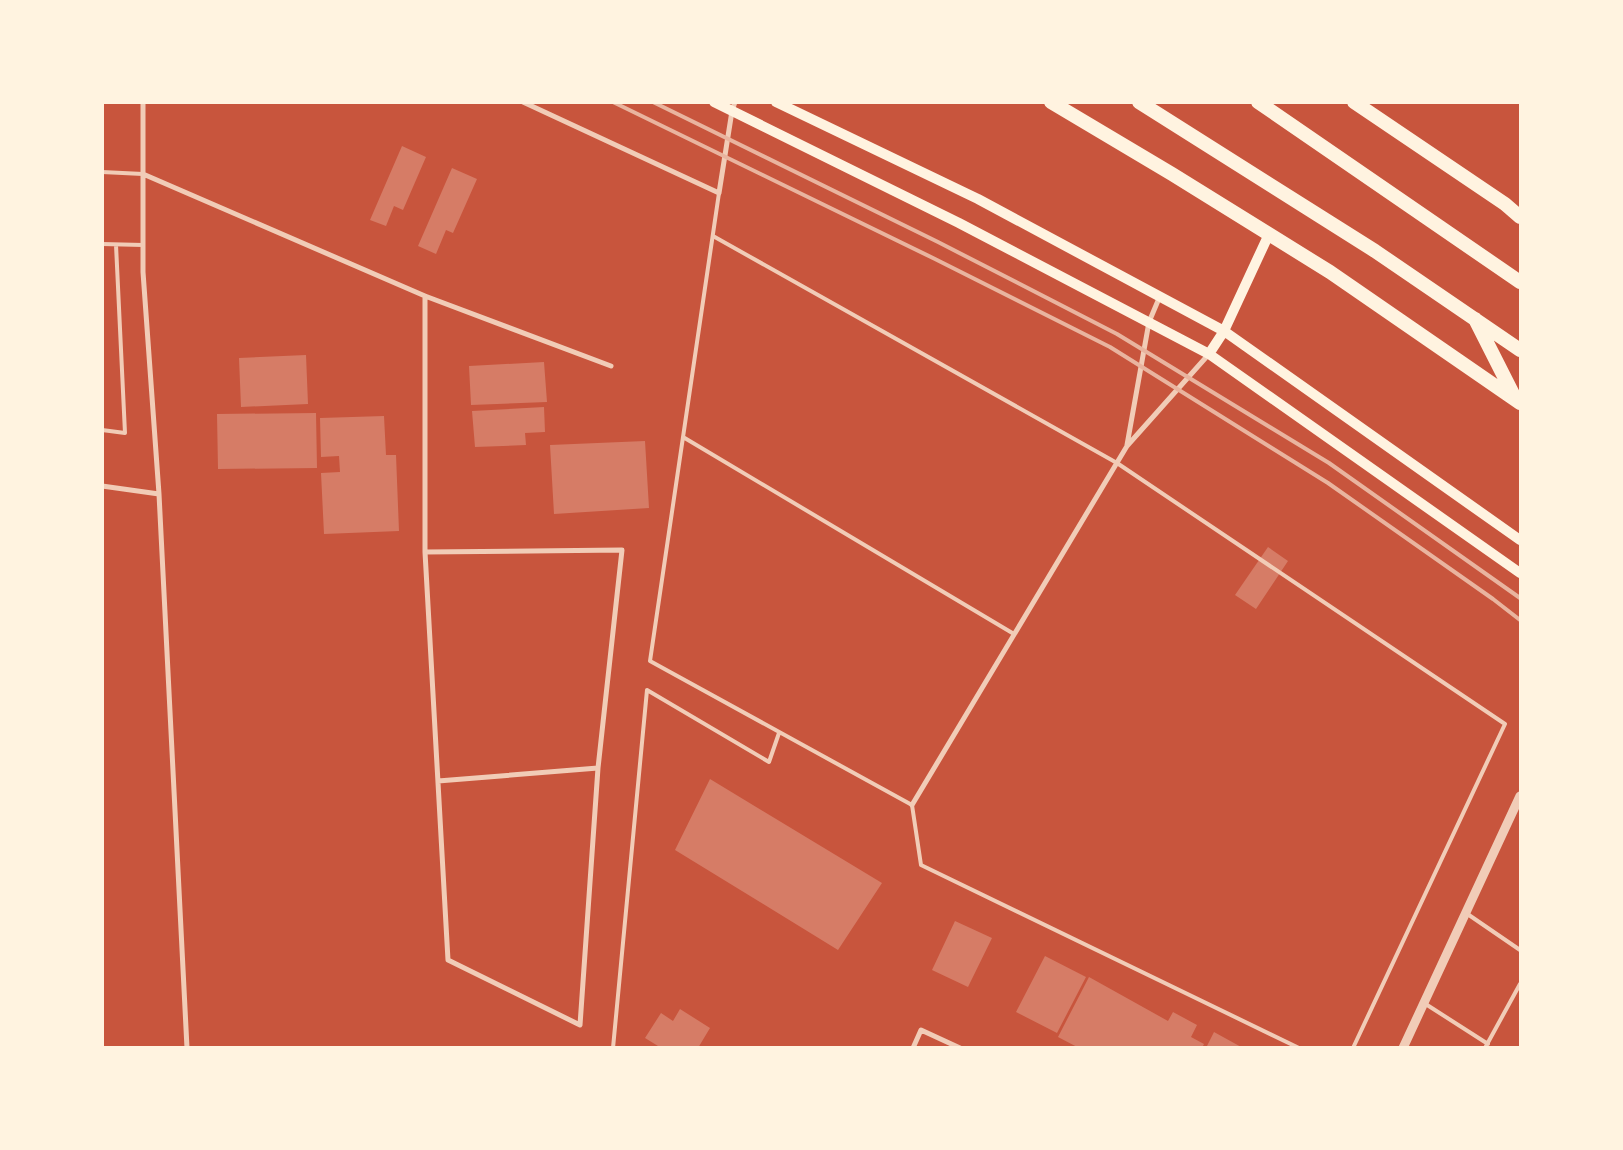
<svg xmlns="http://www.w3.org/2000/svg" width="1623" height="1150" font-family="Mulish,sans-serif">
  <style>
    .building { fill: #d67c66 }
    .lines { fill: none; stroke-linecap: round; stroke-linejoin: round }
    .service { stroke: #f1ccb7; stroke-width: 4 }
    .minor { stroke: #f1ccb7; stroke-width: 5 }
    .tertiary { stroke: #f1ccb7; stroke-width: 9 }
    .secondary { stroke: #fff3e0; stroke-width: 10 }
    .trunk { stroke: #fff3e0; stroke-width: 14 }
    .rail { stroke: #e9b49f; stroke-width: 4 }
  </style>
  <rect width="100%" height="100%" fill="#c8553d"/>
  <!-- building -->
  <path class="building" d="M402 146 426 157 403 210 394 206 386 226 370 220Z
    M452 168 477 179 453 233 446 230 436 254 418 246Z
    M306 355 308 404 241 407 239 358Z
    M544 362 547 402 471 405 469 366Z
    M544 407 545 432 525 433 526 445 475 447 472 411Z
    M316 413 317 468 218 469 217 414Z
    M384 416 386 455H396L399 531 324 534 321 473 340 472 339 456 321 457 320 418Z
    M645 441 649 508 554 514 550 445Z
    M1268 547 1288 561 1256 609 1235 595Z
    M710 779 882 883 838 950 675 850Z
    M955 921 992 938 968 987 932 970Z
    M1045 956 1086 977 1057 1033 1016 1012Z
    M1089 977 1168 1021 1173 1012 1197 1025 1191 1037 1204 1044 1202 1048H1079L1058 1037Z
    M680 1009 710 1028 698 1048H657L658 1046 645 1038 661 1013 673 1021Z
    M1214 1032 1243 1048H1206Z"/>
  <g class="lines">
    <!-- service -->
    <path class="service" d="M102 172 143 174
      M719 193 650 661 912 805 921 865 1299 1048
      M713 236 1117 463 1505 724 1353 1048
      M102 244 143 245
      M102 430 125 433 116 245
      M683 437 1014 634
      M1466 913 1520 950
      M1424 1003 1488 1044
      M613 1048 647 690 769 762 779 733
      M1485 1048 1520 984"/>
    <!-- minor -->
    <path class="minor" d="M143 102V272L159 494 187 1048
      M523 102 719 193 732 111 735 102
      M143 174 425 296 611 366
      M425 296V552L448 960 580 1025 598 768 438 781
      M1127 445 1149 322 1160 296
      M102 486 159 494
      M425 552 622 550 598 768
      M912 805 1127 446 1209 354
      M913 1048 921 1030 960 1048"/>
    <!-- tertiary -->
    <path class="tertiary" d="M1403 1048 1520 796"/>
    <!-- secondary -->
    <path class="secondary" d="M714 102 959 223 1209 354 1520 573
      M776 102 978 199 1224 331 1520 540
      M1209 354 1224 331 1269 234"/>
    <!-- trunk -->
    <path class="trunk" d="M1051 102 1172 174 1330 272 1520 403
      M1139 102 1375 251 1520 350
      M1258 102 1520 282
      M1354 102 1505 204 1520 217
      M1475 319 1515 398"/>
    <!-- rail -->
    <path class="rail" d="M613 102 935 259 1110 347 1328 483 1493 599 1520 620
      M653 102 938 242 1117 334 1329 463 1520 598"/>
  </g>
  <!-- border -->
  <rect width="1623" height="1150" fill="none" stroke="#fff3e0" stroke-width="208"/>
</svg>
